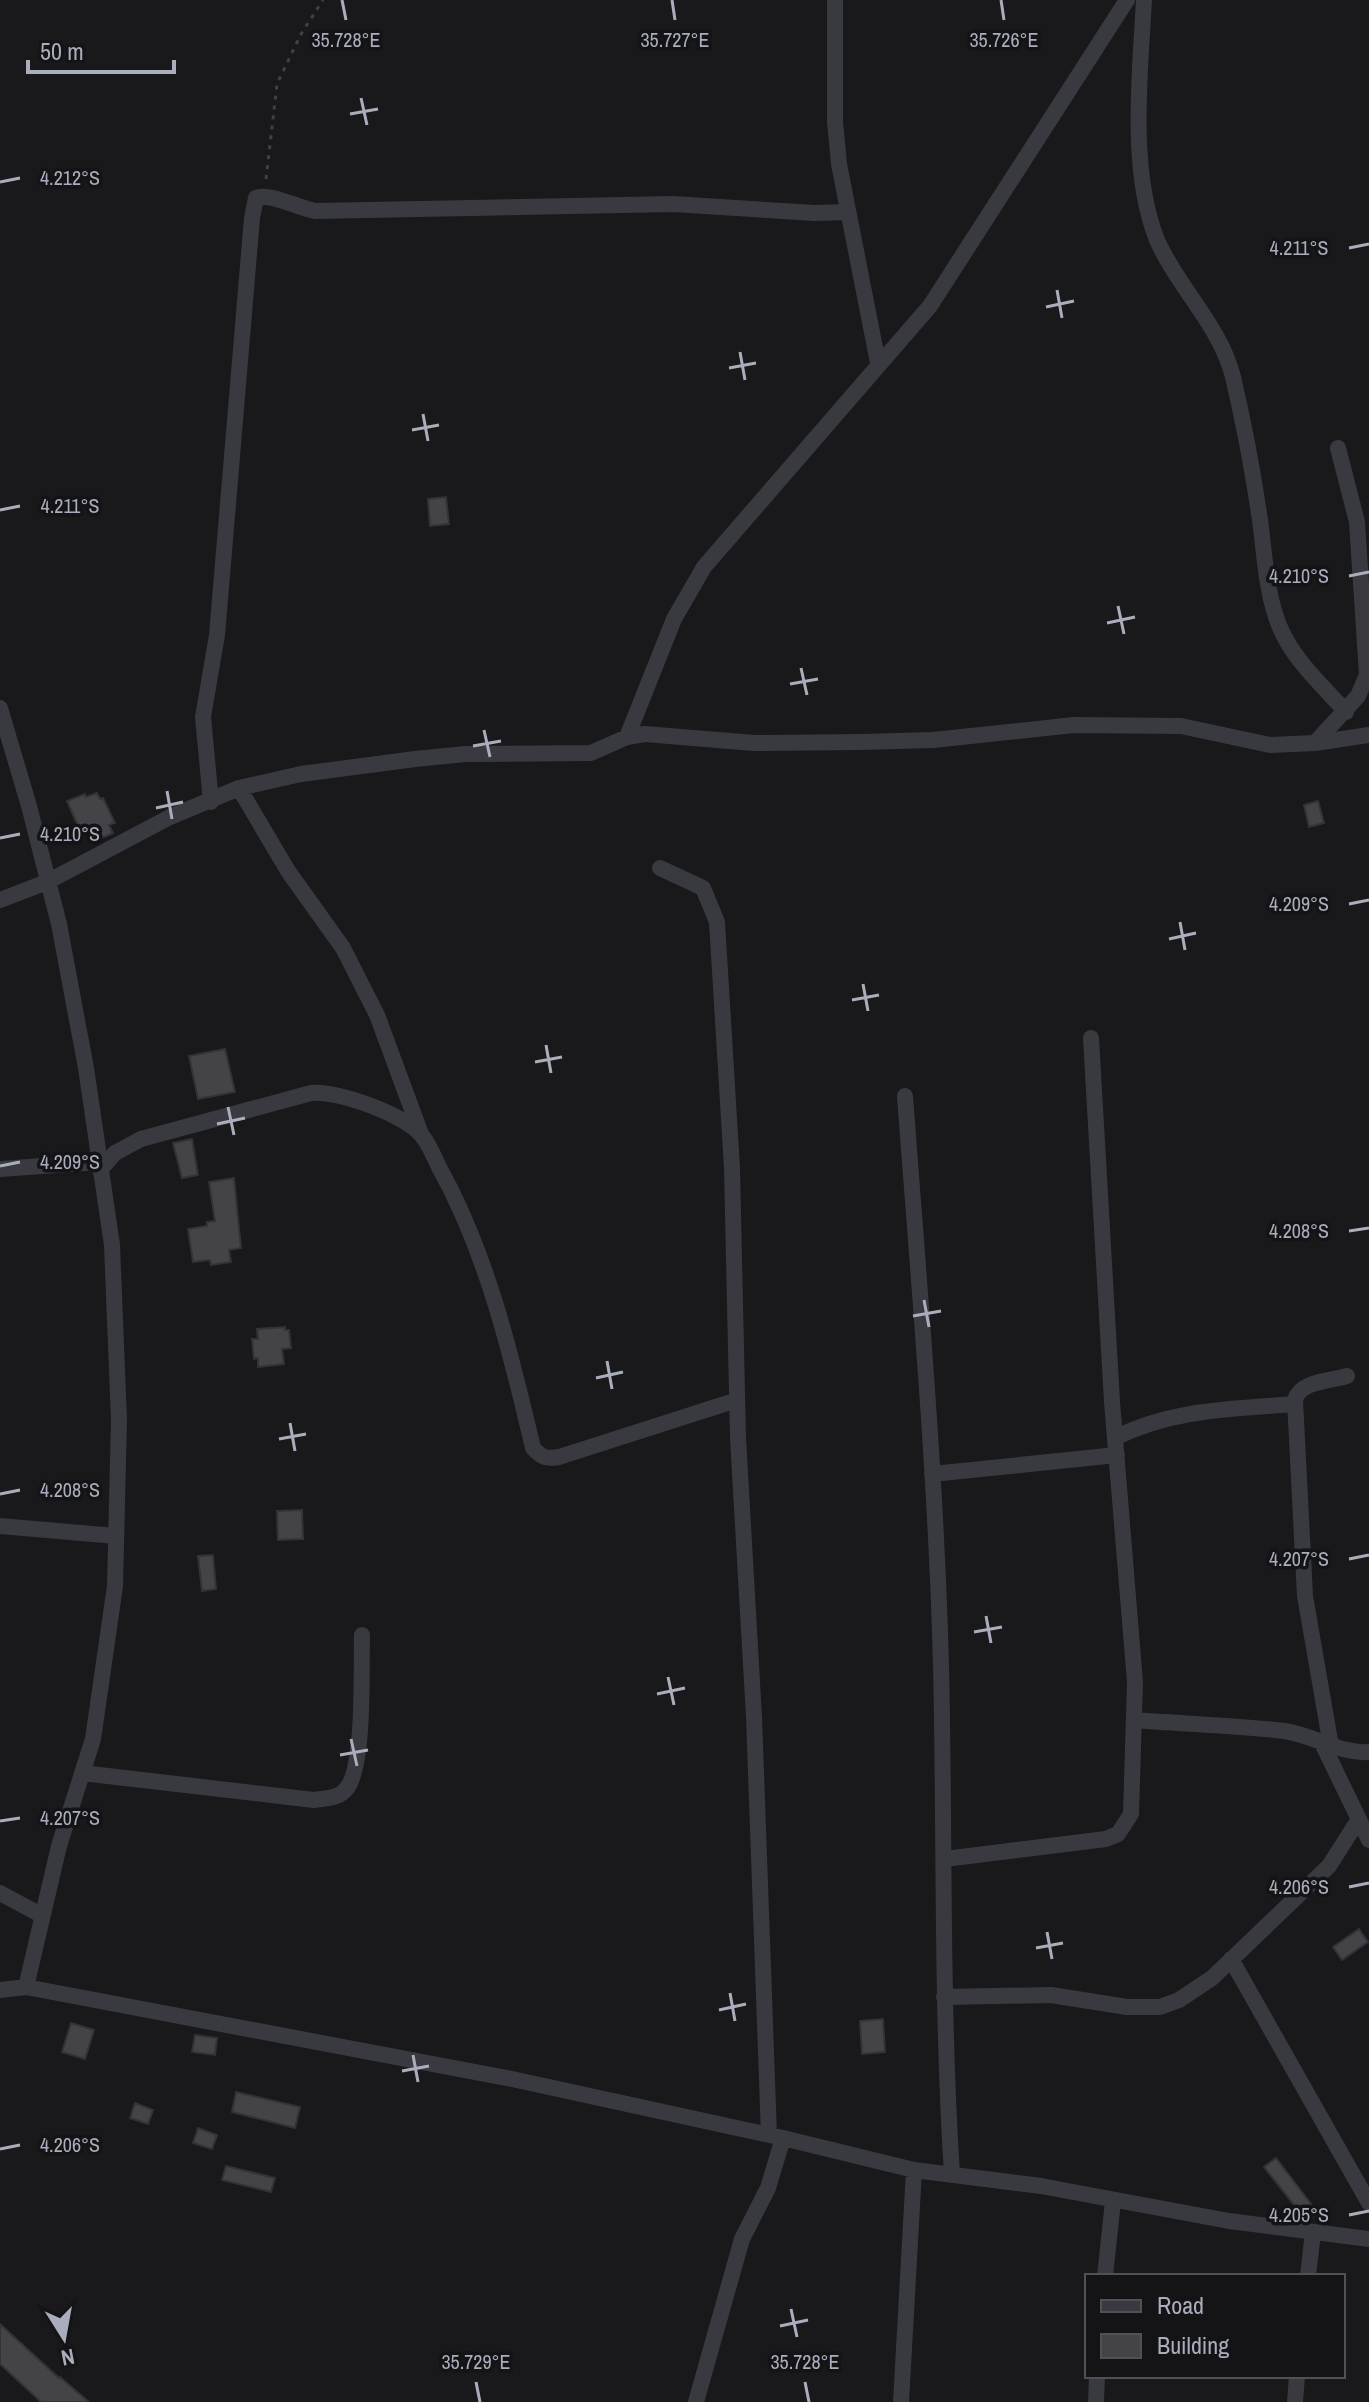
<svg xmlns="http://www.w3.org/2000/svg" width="1369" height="2402" font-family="'Archivo Narrow',sans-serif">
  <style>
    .building { fill: #434348; stroke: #333237; stroke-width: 2 }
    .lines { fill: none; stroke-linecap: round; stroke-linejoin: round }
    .path { stroke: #3f4147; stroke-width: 3; stroke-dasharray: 4 6; stroke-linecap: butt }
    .minor { stroke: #393a40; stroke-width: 16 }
    .ticks { fill: none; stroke: #aaaebc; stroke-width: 3 }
    .ticks-label { font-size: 20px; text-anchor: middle; fill: #aaaebc; stroke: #141316; stroke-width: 7; stroke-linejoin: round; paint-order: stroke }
  </style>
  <rect width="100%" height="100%" fill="#19181b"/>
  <!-- building -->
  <path class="building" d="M446 497 449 524 430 526 428 499Z
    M97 793 100 799 103 798 115 823 109 825 113 833 93 842 87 830 84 831 81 825 78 826 67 801 85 794 86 797Z
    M1318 801 1324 823 1309 827 1304 805Z
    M225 1049 235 1092 198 1099 189 1056Z
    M192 1139 198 1175 182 1178 173 1143Z
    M234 1178 241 1248 229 1250 231 1262 211 1265 210 1260 193 1262 188 1229 207 1226V1222L215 1221 209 1182Z
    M285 1327V1330H289L291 1348 282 1349 284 1364 258 1367V1358L254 1359 252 1339H258L257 1329Z
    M302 1510 303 1539 278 1540 277 1511Z
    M213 1555 216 1589 202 1591 198 1556Z
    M1359 1929 1368 1942 1342 1960 1333 1947Z
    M883 2019 885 2052 862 2054 860 2021Z
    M71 2023 94 2030 85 2059 62 2052Z
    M195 2035 217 2038 215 2055 192 2052Z
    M236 2092 300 2107 295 2128 232 2112Z
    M135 2103 153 2110 148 2124 130 2118Z
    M198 2128 217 2135 212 2149 193 2143Z
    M1276 2158 1318 2213 1309 2220H1306L1264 2167Z
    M226 2166 275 2178 271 2192 222 2180Z
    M0 2324 59 2378 60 2377 89 2402H41L0 2364Z"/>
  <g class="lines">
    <!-- path -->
    <path class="path" d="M266 179 277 84 301 34 323 0"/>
    <!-- minor -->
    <path class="minor" d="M835 0V122L839 164 878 363
      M1144 0C1140 74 1129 170 1157 240 1178 288 1220 325 1233 377 1244 424 1253 472 1260 520 1265 556 1266 598 1282 632 1296 662 1324 687 1346 712
      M0 708 29 806 59 924 86 1068 112 1245 119 1420 115 1586 93 1739 59 1846 26 1987
      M627 737 674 619 704 567 930 306 1127 0
      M1315 743 1358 696 1367 675 1357 522 1338 448
      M239 788 288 871 343 948 377 1015 421 1134
      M211 802 203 717 217 635 252 218 256 198C268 192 299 208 315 211L673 204 814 213 847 212
      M660 868 703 888 717 922 732 1168 738 1438 754 1717 769 2135
      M0 900 47 882 170 817 239 788 301 774 415 759 466 754 591 753 627 737 645 734 754 743 862 742 933 740 1074 725 1181 726 1270 745 1315 743 1369 735
      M905 1096C919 1285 936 1475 941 1665 945 1835 941 2005 952 2174
      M0 1169 99 1162
      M100 1170 115 1153 141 1139 311 1093C337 1090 407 1115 423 1137 430 1146 435 1159 440 1169 487 1254 511 1354 533 1448 542 1458 546 1459 559 1457L737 1400
      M1115 1438C1171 1409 1234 1409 1295 1404
      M932 1474 1117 1455
      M0 1526 116 1536
      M1134 1720C1184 1724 1235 1725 1284 1731 1314 1735 1339 1754 1369 1752
      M1321 1741 1369 1840
      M1331 1746 1305 1596 1295 1400C1300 1381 1330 1381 1347 1376
      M82 1773 314 1800C326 1798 339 1799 347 1788 365 1765 361 1667 362 1635
      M945 1859 1106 1839 1118 1834 1131 1814 1135 1682 1112 1402 1091 1038
      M0 1893 41 1915
      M1231 1959 1369 2203
      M0 1990 26 1987 512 2079 783 2138 914 2170 1041 2186 1229 2221 1369 2239
      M944 1997 1051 1995 1127 2007H1160L1179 2000 1212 1978 1329 1866 1359 1819
      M1105 2276 1113 2201
      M1308 2276 1313 2232
      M696 2402 742 2239 768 2188 783 2138
      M901 2402 914 2170
      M1096 2402 1097 2376
      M1295 2402 1297 2376"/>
  </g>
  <!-- ticks -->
  <path class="ticks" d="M342 0 346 20M672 0 675 20M1001 0 1004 20M361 98 367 125M350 114 378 109M0 182 20 178M1349 248 1369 244M1057 290 1062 318M1046 307 1074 301M740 352 745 380M729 368 756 363M423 414 428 441M412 430 439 425M0 510 20 506M1349 576 1369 572M1118 606 1124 634M1107 623 1135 617M801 668 807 695M790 684 818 679M484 730 490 757M473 746 501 741M167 791 172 819M156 808 183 802M0 838 20 834M1349 904 1369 900M1180 922 1185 950M1169 939 1196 933M863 984 868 1011M852 1000 879 995M546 1045 551 1073M535 1062 562 1057M228 1107 234 1135M217 1124 245 1118M0 1166 20 1162M1349 1231 1369 1228M924 1300 929 1327M913 1316 941 1311M607 1361 612 1389M596 1378 623 1372M290 1423 295 1451M279 1439 306 1434M0 1494 20 1490M1349 1559 1369 1555M986 1616 991 1643M974 1632 1002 1627M668 1677 674 1705M657 1694 685 1688M351 1739 357 1766M340 1755 368 1750M0 1821 20 1818M1349 1887 1369 1883M1047 1932 1052 1959M1036 1948 1063 1943M730 1993 735 2021M719 2010 746 2004M413 2055 418 2082M402 2071 429 2066M0 2149 20 2145M1349 2215 1369 2211M791 2309 797 2337M780 2326 808 2320M476 2382 480 2402M805 2382 809 2402"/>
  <g class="ticks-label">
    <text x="346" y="47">35.728°E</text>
    <text x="675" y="47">35.727°E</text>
    <text x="1004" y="47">35.726°E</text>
    <text x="70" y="185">4.212°S</text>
    <text x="1299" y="255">4.211°S</text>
    <text x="70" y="513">4.211°S</text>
    <text x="1299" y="583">4.210°S</text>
    <text x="70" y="841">4.210°S</text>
    <text x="1299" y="911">4.209°S</text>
    <text x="70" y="1169">4.209°S</text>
    <text x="1299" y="1238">4.208°S</text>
    <text x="70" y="1497">4.208°S</text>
    <text x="1299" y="1566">4.207°S</text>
    <text x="70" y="1825">4.207°S</text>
    <text x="1299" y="1894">4.206°S</text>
    <text x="70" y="2152">4.206°S</text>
    <text x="1299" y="2222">4.205°S</text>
    <text x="476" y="2369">35.729°E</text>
    <text x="805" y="2369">35.728°E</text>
  </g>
  <!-- legend -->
  <rect x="1085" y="2274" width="260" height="104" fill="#141316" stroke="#505158" stroke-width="2"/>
  <rect x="1101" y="2300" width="40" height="12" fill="#393a40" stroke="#505158" stroke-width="2"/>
  <text x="1157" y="2314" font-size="24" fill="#aaaebc">Road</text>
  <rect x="1101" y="2334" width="40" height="24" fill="#434348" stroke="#505158" stroke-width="2"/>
  <text x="1157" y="2354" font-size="24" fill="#aaaebc">Building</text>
  <!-- north arrow -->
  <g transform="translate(64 2338) rotate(169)" stroke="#141316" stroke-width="6" paint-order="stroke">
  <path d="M0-6L14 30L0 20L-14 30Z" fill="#aaaebc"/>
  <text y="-12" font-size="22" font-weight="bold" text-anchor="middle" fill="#aaaebc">N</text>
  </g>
  <!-- scale -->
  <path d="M28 60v12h146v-12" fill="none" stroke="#aaaebc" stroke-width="4"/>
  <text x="40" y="60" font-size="24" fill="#aaaebc" stroke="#141316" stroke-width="6" paint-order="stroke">50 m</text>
</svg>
